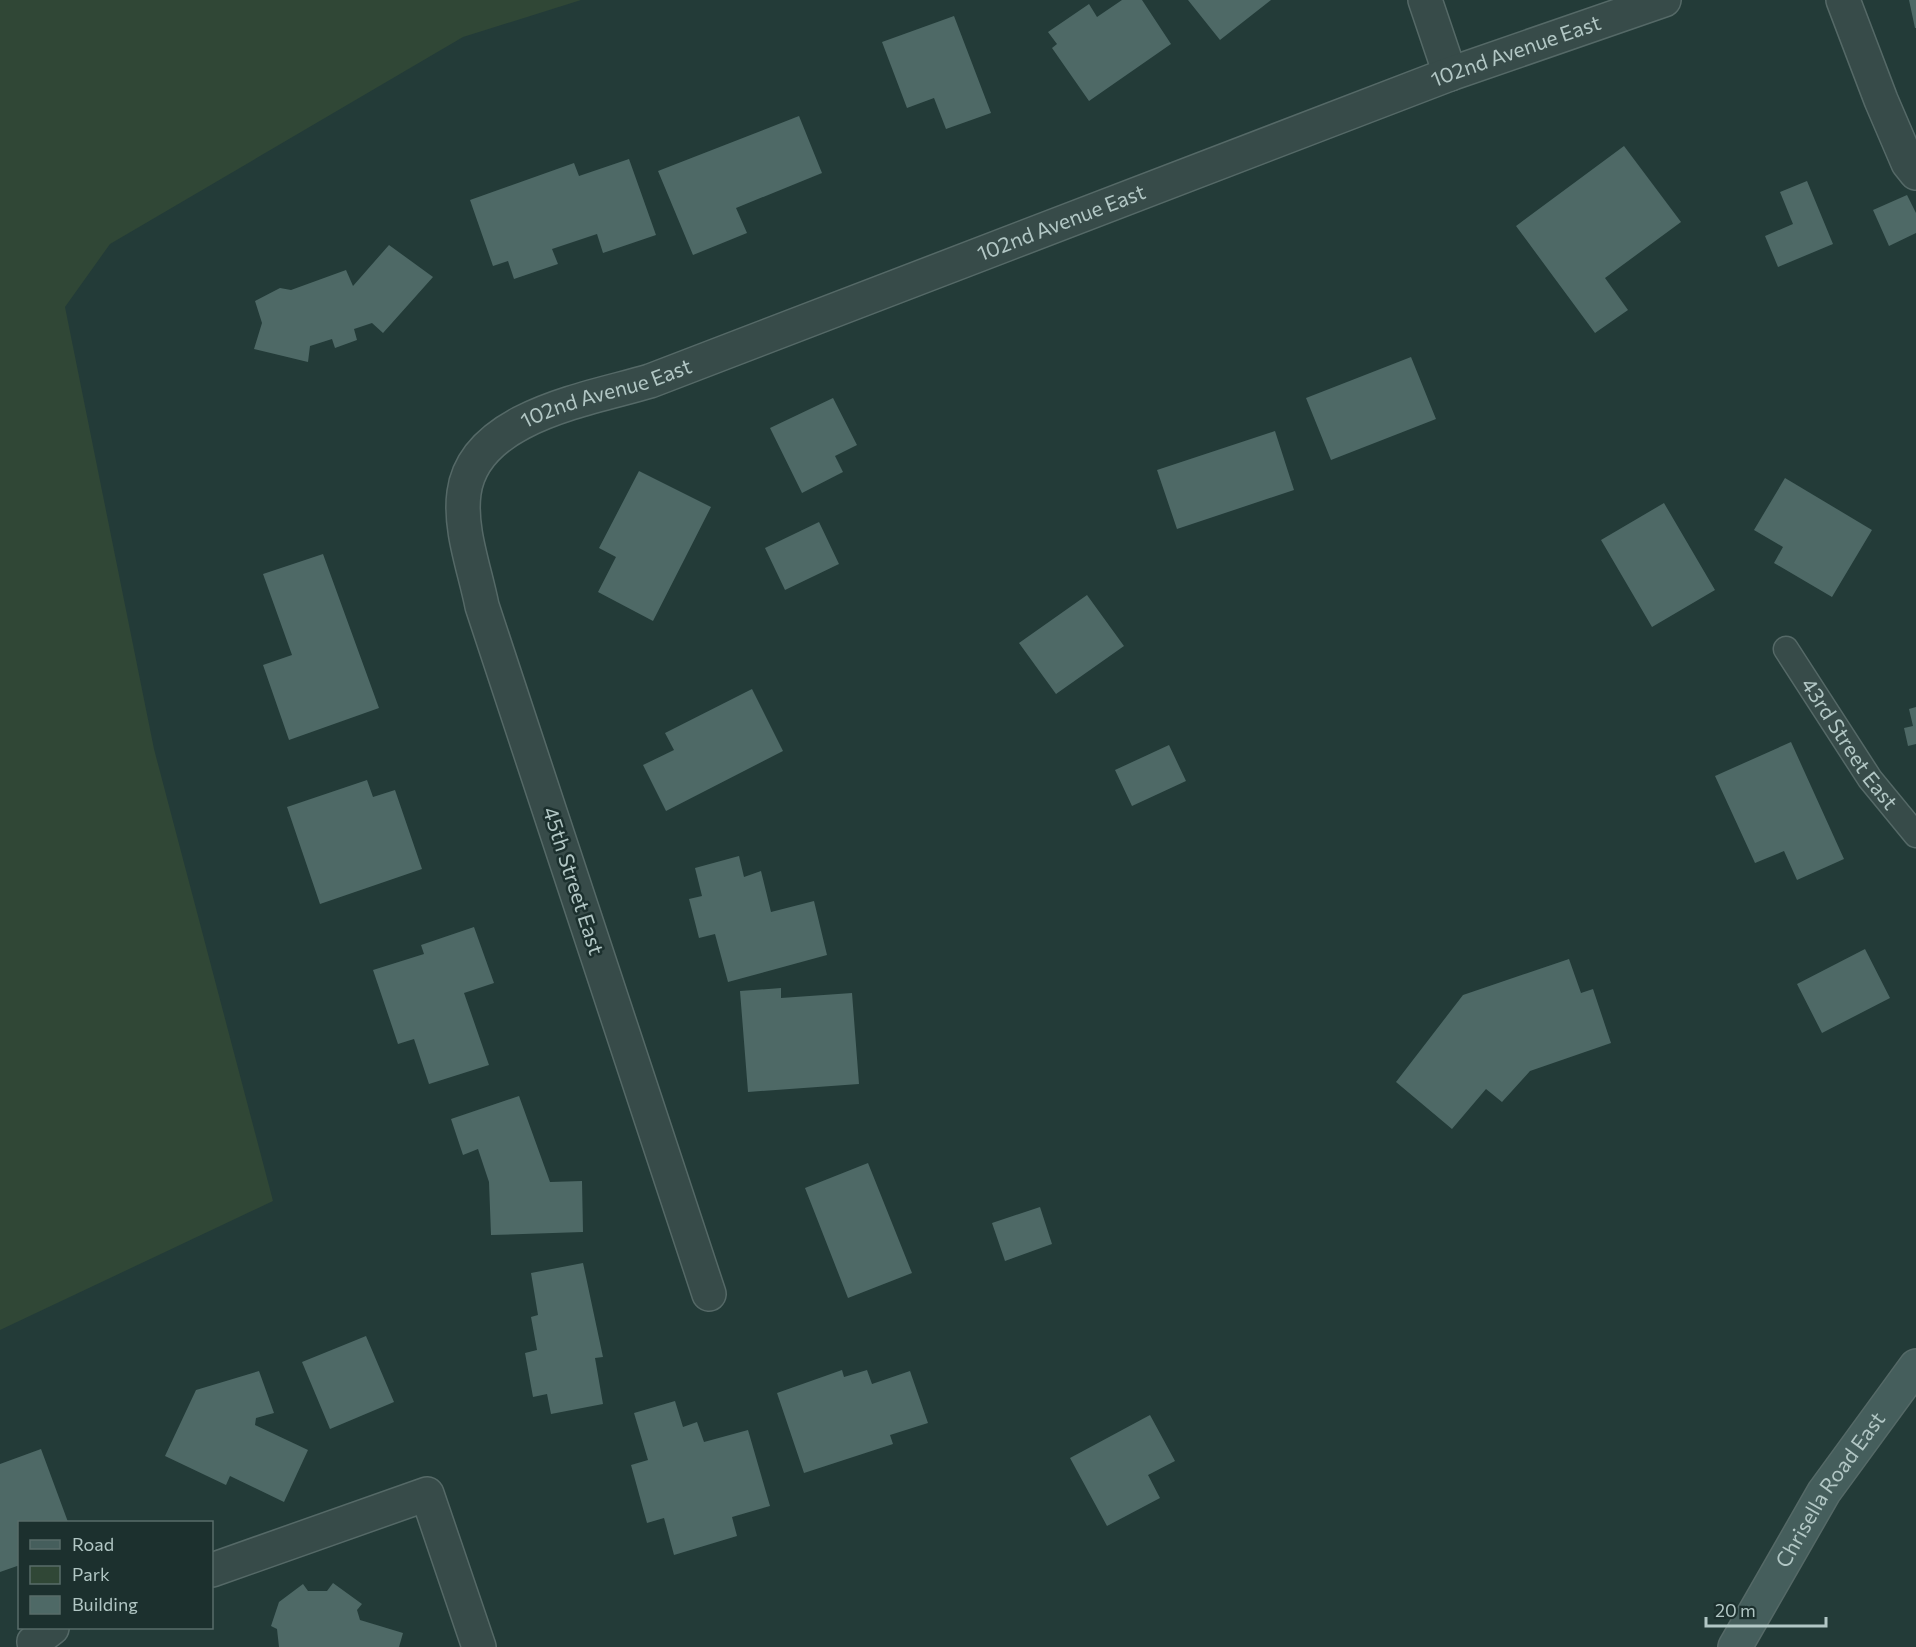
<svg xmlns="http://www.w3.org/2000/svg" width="1916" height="1647" font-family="Commissioner,sans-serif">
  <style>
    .green { fill: #304736 }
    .building { fill: #4e6966 }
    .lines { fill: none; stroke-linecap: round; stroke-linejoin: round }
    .lane-casing { stroke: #556967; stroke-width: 27 }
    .street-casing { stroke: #556967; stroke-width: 36 }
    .secondary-casing { stroke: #556967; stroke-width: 36 }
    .lane { stroke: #374b49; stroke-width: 24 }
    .street { stroke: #374b49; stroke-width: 33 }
    .secondary { stroke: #455e5c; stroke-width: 33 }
    .labels { text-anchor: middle; stroke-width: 5; stroke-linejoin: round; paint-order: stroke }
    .street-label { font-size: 21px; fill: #b2c7c5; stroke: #1c302e }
  </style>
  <rect width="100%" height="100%" fill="#233b38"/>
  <!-- green -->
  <path class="green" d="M0 0H581L463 37 110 244 65 307 154 749 273 1201 0 1330Z"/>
  <!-- building -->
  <path class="building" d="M1122 0H1142L1171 44 1089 101 1052 48 1057 44 1048 32 1089 4 1097 17Z
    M1188 0H1271L1220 40Z
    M1909 0H1916V28H1915Z
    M954 16 991 113 946 129 934 98 907 108 882 42Z
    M799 116 822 173 736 208 747 233 693 255 658 171Z
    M1624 146 1681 222 1605 278 1628 310 1595 333 1516 226Z
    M629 159 656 235 603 253 597 234 552 249 558 264 514 279 508 261 493 266 470 200 574 163 579 176Z
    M1807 181 1833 244 1778 267 1765 236 1793 224 1780 192Z
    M1907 195 1916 213V233L1889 246 1873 210Z
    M389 245 433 277 383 333 372 323 354 329 357 340 335 348 332 339 310 346 308 362 254 349 262 323 255 301 280 288 291 290 346 270 353 286Z
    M1411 357 1436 419 1331 460 1306 398Z
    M833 398 857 445 835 456 843 472 802 493 770 428Z
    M1275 431 1294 490 1177 529 1157 470Z
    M639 471 711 507 653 621 598 592 616 557 599 548Z
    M1785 478 1872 530 1832 597 1774 563 1783 547 1754 530Z
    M1664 503 1715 590 1652 627 1601 540Z
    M819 522 839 564 785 590 765 548Z
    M323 554 379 708 289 740 263 665 292 655 263 574Z
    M1087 595 1124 646 1056 694 1019 643Z
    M752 689 783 751 666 811 643 765 674 750 665 733Z
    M1916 707V744L1908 746 1904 728 1913 726 1909 709Z
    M1791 742 1844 859 1797 880 1784 851 1755 863 1715 776Z
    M1169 745 1186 781 1132 806 1115 770Z
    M367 780 373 797 395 790 422 869 320 904 287 807Z
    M739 856 744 877 761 871 771 912 814 901 827 955 728 982 715 934 699 938 689 899 702 896 695 868Z
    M474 927 494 983 464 993 489 1065 429 1084 414 1039 398 1044 373 970 424 954 421 945Z
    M1865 949 1890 998 1822 1033 1797 984Z
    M1569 959 1581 993 1593 989 1611 1043 1530 1071 1502 1102 1486 1089 1452 1129 1396 1082 1463 995Z
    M781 988V998L852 993 859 1084 748 1092 740 991Z
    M519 1096 550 1182 582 1181 583 1232 491 1235 489 1182 478 1149 463 1155 451 1119Z
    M868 1163 912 1273 848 1298 805 1188Z
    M1040 1207 1052 1244 1005 1261 992 1223Z
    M583 1263 603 1357 595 1358 603 1404 551 1414 547 1394 533 1397 525 1353 537 1350 531 1317 538 1315 531 1273Z
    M366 1336 394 1402 330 1429 302 1362Z
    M842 1370 844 1377 867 1370 872 1384 910 1371 928 1423 890 1435 893 1444 804 1473 777 1393Z
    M259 1371 274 1413 256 1418 255 1425 308 1450 284 1502 230 1476 226 1485 165 1456 196 1390Z
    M675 1401 683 1427 697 1422 704 1442 748 1430 770 1506 732 1517 737 1536 674 1555 664 1518 647 1523 631 1465 648 1460 634 1413Z
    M1150 1415 1175 1461 1148 1475 1160 1498 1107 1526 1070 1458Z
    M41 1449 68 1522H20V1565L0 1572V1464Z
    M333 1583 362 1604 357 1610 360 1620 403 1633 399 1647H279L277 1629 271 1626 279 1602 303 1584 308 1591H327Z"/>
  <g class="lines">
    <defs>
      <g id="lane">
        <path id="s1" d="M1786 649 1870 779 1916 835"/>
      </g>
      <g id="street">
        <path d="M1425 0 1450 74"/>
        <path d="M1843 0 1881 100 1908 163 1916 173"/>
        <path id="s2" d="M709 1294 482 606C475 570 459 529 464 493 474 416 590 399 650 381L1450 74 1664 0"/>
        <path d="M212 1570 427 1494 479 1647"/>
        <path d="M35 1647 34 1642 52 1628"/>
      </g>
      <g id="secondary">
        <path id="s3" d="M1735 1647 1824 1492 1916 1366"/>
      </g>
    </defs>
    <!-- lane casing -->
    <use href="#lane" class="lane-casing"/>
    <!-- street casing -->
    <use href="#street" class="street-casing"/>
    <!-- secondary casing -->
    <use href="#secondary" class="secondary-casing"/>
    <!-- lane -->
    <use href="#lane" class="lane"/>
    <!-- street -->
    <use href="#street" class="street"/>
    <!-- secondary -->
    <use href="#secondary" class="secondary"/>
  </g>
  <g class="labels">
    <!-- street labels -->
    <g class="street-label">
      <text dy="7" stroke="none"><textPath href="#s2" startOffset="1996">102nd Avenue East</textPath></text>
      <text dy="7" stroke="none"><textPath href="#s2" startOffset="1510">102nd Avenue East</textPath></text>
      <text dy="7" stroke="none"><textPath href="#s2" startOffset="1024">102nd Avenue East</textPath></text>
      <text dy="7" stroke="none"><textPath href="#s1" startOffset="114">43rd Street East</textPath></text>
      <text transform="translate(573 881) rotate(72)" y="7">45th Street East</text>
      <text dy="7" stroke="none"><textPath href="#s3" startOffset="184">Chrisella Road East</textPath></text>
    </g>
  </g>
  <!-- legend -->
  <rect x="18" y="1521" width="195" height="108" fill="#1c302e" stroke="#586c6a" stroke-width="1.5"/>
  <rect x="30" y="1540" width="30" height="9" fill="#455e5c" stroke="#586c6a" stroke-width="1.5"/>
  <text x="72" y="1551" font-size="18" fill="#b2c7c5">Road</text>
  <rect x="30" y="1566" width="30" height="18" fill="#304736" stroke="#586c6a" stroke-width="1.5"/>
  <text x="72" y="1581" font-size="18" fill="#b2c7c5">Park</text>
  <rect x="30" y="1596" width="30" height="18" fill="#4e6966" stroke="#586c6a" stroke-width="1.5"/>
  <text x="72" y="1611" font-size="18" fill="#b2c7c5">Building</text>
  <!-- scale -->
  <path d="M1706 1617v9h120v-9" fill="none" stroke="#b2c7c5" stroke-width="3"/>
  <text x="1715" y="1617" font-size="18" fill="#b2c7c5" stroke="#1c302e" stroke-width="4.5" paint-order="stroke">20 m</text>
</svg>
